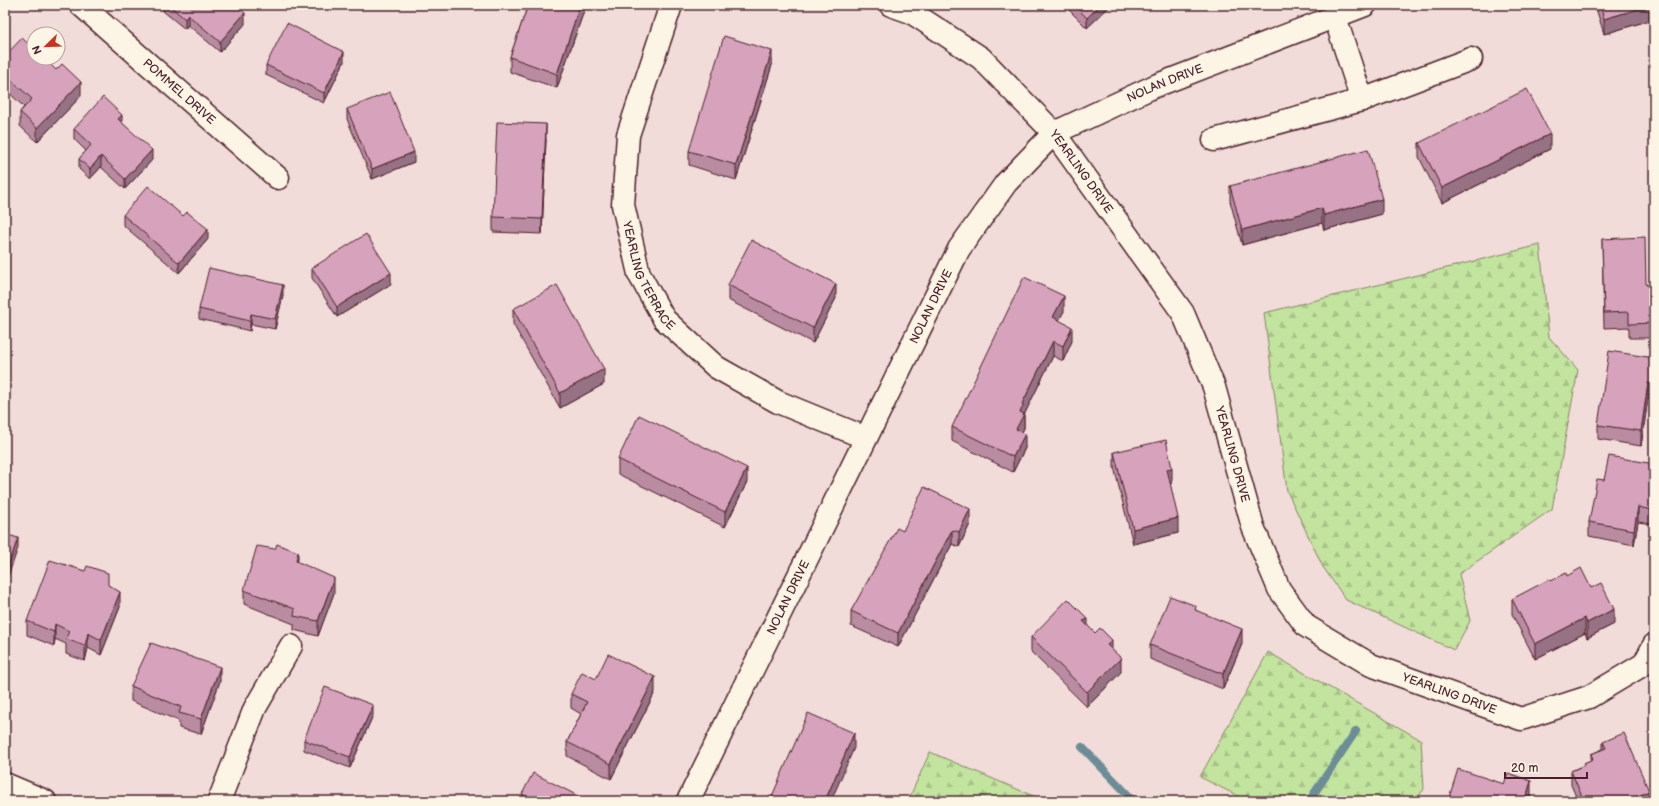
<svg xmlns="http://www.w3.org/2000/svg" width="1659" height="806" font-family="'Balsamiq Sans',sans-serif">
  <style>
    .forest { fill: url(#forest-firs); stroke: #868264 }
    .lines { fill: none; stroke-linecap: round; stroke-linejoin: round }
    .stream { stroke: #6c8c96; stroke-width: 8 }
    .minor-casing { stroke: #4a1f2b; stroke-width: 25 }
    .minor { stroke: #fcf5e5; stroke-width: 22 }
    .wall { fill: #b98ca2; stroke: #4a1f2b }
    .shaded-wall { fill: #967284; stroke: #4a1f2b }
    .building { fill: #d7a3bc; stroke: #4a1f2b }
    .labels { text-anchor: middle; stroke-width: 3; stroke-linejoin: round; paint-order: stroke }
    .street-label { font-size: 12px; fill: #4a1f2b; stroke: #fcf5e5 }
  </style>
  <defs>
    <pattern id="forest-firs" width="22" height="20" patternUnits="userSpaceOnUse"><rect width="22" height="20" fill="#c2e49e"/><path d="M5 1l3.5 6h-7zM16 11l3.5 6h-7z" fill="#a8c388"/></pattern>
  </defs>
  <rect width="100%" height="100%" fill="#f1dcd9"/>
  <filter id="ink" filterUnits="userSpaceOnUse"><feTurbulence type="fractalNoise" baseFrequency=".025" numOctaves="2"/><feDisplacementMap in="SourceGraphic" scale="8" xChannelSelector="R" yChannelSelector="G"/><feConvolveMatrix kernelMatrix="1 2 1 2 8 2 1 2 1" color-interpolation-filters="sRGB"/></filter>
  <g filter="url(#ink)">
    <!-- forest -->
    <path class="forest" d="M1540 245 1549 337 1578 370 1552 509 1459 574 1470 621 1454 650 1346 600 1323 567 1287 491 1264 313Z
      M1268 652 1421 740 1424 789 1415 801H1248L1200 777Z
      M930 752 1045 801H908Z"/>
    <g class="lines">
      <!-- stream -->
      <path class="stream" d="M1082 747 1134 801
        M1309 801 1356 731"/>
      <defs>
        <g id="minor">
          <path id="s1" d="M81 5 278 178"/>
          <path id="s2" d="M671 5 628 135 623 205 639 274 664 319 716 367 778 402 866 438"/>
          <path id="s3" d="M891 5 911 12 981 58 1054 133 1183 313 1214 387 1253 527 1279 589 1306 626 1371 665 1521 719 1589 697 1644 664 1654 645"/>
          <path d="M1362 100 1471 59"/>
          <path d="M1214 140 1362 100 1335 17"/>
          <path d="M5 784 45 801"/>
          <path d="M219 801 255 708 291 646"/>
          <path id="s4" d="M688 801 959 249 1006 183 1054 133 1155 86 1365 5"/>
        </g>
      </defs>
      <!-- minor casing -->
      <use href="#minor" class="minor-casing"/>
      <!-- minor -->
      <use href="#minor" class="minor"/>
    </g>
    <!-- wall -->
    <path class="wall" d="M163 5H235L245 24 220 52 188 25 185 29 163 11Z
      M528 5H586L557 88 510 72V57Z
      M1064 5H1111L1087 28Z
      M1595 5H1654V19L1604 34Z
      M5 56 81 96 37 142 20 126V112L24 107 5 89Z
      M344 62 324 103 266 75V65Z
      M772 65 736 180 689 165V151Z
      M347 109 414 162 372 179 347 119Z
      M122 123 152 160 125 189 101 167 90 179 79 169V159L86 151 74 139V129Z
      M546 139 542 234 493 232V217Z
      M1419 143 1550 149 1442 203 1419 157Z
      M1230 186 1382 214 1324 230 1322 223 1242 245 1230 201Z
      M123 215 183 216 208 239 179 273 123 225Z
      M1602 239 1646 285H1654V338H1629V327L1604 328Z
      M312 268 391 284 337 317 312 278Z
      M728 285 836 298 813 343 728 300Z
      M283 295 275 329 251 324 250 331 199 319V309Z
      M513 309 604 384 560 408 513 324Z
      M1064 311 1059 320 1072 341 1063 361 1053 356 1024 415V428L1022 432 1025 448 1013 472 952 441V427Z
      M1654 358V398H1648L1641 446 1598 439V425Z
      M1114 452 1172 483H1170L1178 533 1133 544 1114 467Z
      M618 459 747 482 725 527 618 474Z
      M1654 464 1652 524 1638 522 1634 545 1589 536V522L1604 480Z
      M970 524 959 547 952 544 898 647 851 626V611L903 531Z
      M298 562 334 593 318 636 294 630V624L244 604V590Z
      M1567 576 1591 588 1614 624 1587 638 1585 633 1535 659 1512 614V599L1551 581Z
      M108 585 120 607 101 655 88 648 85 661 66 654V644L55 639 54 646 27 635V621Z
      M1196 610 1242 644 1223 689 1150 659V645Z
      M1088 626 1112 650 1121 672 1087 707 1031 652V637Z
      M596 679 655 692 611 779 567 756V742L581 714 571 708V694Z
      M220 681 201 734 179 728V721L131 701V686Z
      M373 715 350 768 304 750V740Z
      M1603 742 1649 801H1578L1571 785V771L1584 765V763L1591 760V754L1603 749Z
      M522 794 588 801H522Z"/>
    <!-- shaded-wall -->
    <path class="shaded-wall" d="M580 5H586L557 88V74Z
      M1100 5H1111L1087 28V18Z
      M1652 5H1654V19L1604 34V19Z
      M245 13V24L220 52V42Z
      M188 15V25L185 29V19Z
      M772 51V65L736 180V165Z
      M344 52V62L324 103V93Z
      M81 82V96L37 142V128Z
      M122 115V125L118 119Z
      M546 124V139L542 234V219Z
      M1550 134V149L1442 203V188Z
      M152 150V160L125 189V179Z
      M414 152V162L372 179V169Z
      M101 156V167L90 179V169Z
      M1382 199V214L1324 230V215Z
      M1322 208V223L1242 245V230Z
      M208 229V239L179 273V263Z
      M391 273V284L337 317V307Z
      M836 284V298L813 343V328Z
      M283 285V295L275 329V319Z
      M1064 296V311L1053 332V317Z
      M251 314V324L250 331V321Z
      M1072 327V341L1063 361V346Z
      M1053 341V356L1024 415V428L1016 444V429L1022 404Z
      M604 369V384L560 408V393Z
      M1648 383V398L1641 446V431Z
      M1025 434V448L1013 472V457Z
      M747 468V482L725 527V512Z
      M1172 468V483L1167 484V469Z
      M1654 502V516L1652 524V510Z
      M1638 507V522L1634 545V530Z
      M970 509V524L959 547V532Z
      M1178 518V533L1133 544V529Z
      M952 530V544L898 647V633Z
      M18 538V548L5 585V575Z
      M298 552V567L296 561Z
      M334 578V593L318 636V621Z
      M120 592V607L101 655V640Z
      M1614 609V624L1587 638V623Z
      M1585 618V633L1535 659V644Z
      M1088 619V634L1083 621Z
      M55 624V639L54 646V632Z
      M1242 629V644L1223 689V674Z
      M88 633V648L85 661V646Z
      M1112 640V655L1107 645Z
      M1121 658V672L1087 707V692Z
      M220 667V681L201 734V719Z
      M655 677V692L611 779V764Z
      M373 705V715L350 768V757Z
      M854 733V748L831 801H825Z
      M1531 781V795L1529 801H1525Z
      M1649 791V801H1629V800Z
      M1607 798V801H1601Z"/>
    <!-- building -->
    <path class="building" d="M169 5H235L245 13 220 42 188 15 185 19Z
      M528 5H580L557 74 510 57Z
      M1074 5H1100L1087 18Z
      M1600 5H1652L1604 19Z
      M287 23 344 52 324 93 266 65Z
      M724 36 772 51 736 165 689 151Z
      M22 38 34 49V58H44L56 70 62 64 81 82 37 128 20 112 32 99 5 74V56Z
      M1527 89 1550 134 1442 188 1419 143Z
      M390 92 414 152 372 169 347 109Z
      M103 97 122 115 118 119 152 150 125 179 101 156 90 169 79 159 91 145 74 129Z
      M497 122 546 124 542 219 493 217Z
      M1368 149 1382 199 1324 215 1322 208 1242 230 1230 186Z
      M148 186 183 216 187 212 208 229 179 263 123 215Z
      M366 234 391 273 337 307 312 268Z
      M1645 237 1646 285H1654V323L1629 324V312L1604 313 1602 239Z
      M751 240 836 284 813 328 728 285Z
      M209 268 283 285 275 319 251 314 250 321 199 309Z
      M1024 277 1064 296 1053 317 1072 327 1063 346 1053 341 1022 404 1024 405 1020 412 1024 414 1016 429 1025 434 1013 457 952 427Z
      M557 285 604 369 560 393 513 309Z
      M1609 351 1654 358V384L1648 383 1641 431 1598 425Z
      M639 415 747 468 725 512 618 459Z
      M1166 440 1172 468 1167 469 1178 518 1133 529 1114 452Z
      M1609 456 1654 464V502L1652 510 1638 507 1634 530 1589 522 1597 479 1604 480Z
      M924 487 970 509 959 532 952 530 898 633 851 611 897 528 903 531Z
      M5 534 18 538 5 575Z
      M277 544 298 552 296 561 334 578 318 621 294 616 295 609 244 590 257 546 275 549Z
      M50 560 85 571 87 566 108 573V585L120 592 101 640 88 633 85 646 66 639 69 631 55 624 54 632 27 621Z
      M1581 568 1591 588 1601 583 1614 609 1587 623 1585 618 1535 644 1512 599 1550 579 1551 581 1566 573 1567 576Z
      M1170 596 1196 606 1195 610 1242 629 1223 674 1150 645Z
      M1068 599 1088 619 1083 621 1095 633 1100 628 1112 640 1107 645 1121 658 1087 692 1031 637Z
      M151 643 220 667 201 719 179 713 181 707 131 686Z
      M608 654 655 677 611 764 567 742 587 702 571 694 582 672 596 679Z
      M325 687 373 705 350 757 304 740Z
      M808 713 854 733 825 801H770Z
      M1624 733 1649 791 1629 800V801H1609L1607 798 1601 801H1584L1571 771 1585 765 1584 763 1593 759 1591 754 1606 748 1603 742Z
      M1458 769 1504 784 1508 773 1531 781 1525 801H1448Z
      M533 773 588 801H529L530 798 522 794Z"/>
  </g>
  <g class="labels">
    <!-- street labels -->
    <g class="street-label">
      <text dy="4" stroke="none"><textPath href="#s4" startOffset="887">NOLAN DRIVE</textPath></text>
      <text dy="4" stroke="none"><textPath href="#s1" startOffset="131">POMMEL DRIVE</textPath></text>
      <text dy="4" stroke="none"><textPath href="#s3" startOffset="257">YEARLING DRIVE</textPath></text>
      <text dy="4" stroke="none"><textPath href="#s2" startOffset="283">YEARLING TERRACE</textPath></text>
      <text dy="4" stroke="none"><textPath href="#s4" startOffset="551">NOLAN DRIVE</textPath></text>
      <text dy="4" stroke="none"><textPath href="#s3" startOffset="581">YEARLING DRIVE</textPath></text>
      <text dy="4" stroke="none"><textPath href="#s4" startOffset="227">NOLAN DRIVE</textPath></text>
      <text dy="4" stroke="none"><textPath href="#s3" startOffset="929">YEARLING DRIVE</textPath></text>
    </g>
  </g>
  <!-- margin -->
  <rect width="1659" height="806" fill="none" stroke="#fcf5e5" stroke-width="20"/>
  <rect x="10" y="10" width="1639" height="786" fill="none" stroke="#4a1f2b" stroke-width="1.5" filter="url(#ink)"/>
  <!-- north arrow -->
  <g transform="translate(46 46) rotate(247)"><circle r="19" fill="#fcf5e5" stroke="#b59f9b"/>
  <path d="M0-3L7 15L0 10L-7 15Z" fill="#c8321e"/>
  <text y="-6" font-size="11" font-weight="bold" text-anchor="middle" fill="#4a1f2b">N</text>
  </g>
  <!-- scale -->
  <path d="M1505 772v6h82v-6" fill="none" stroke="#4a1f2b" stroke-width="2"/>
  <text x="1511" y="772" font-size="12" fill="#4a1f2b" stroke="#fcf5e5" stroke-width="3" paint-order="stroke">20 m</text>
</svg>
